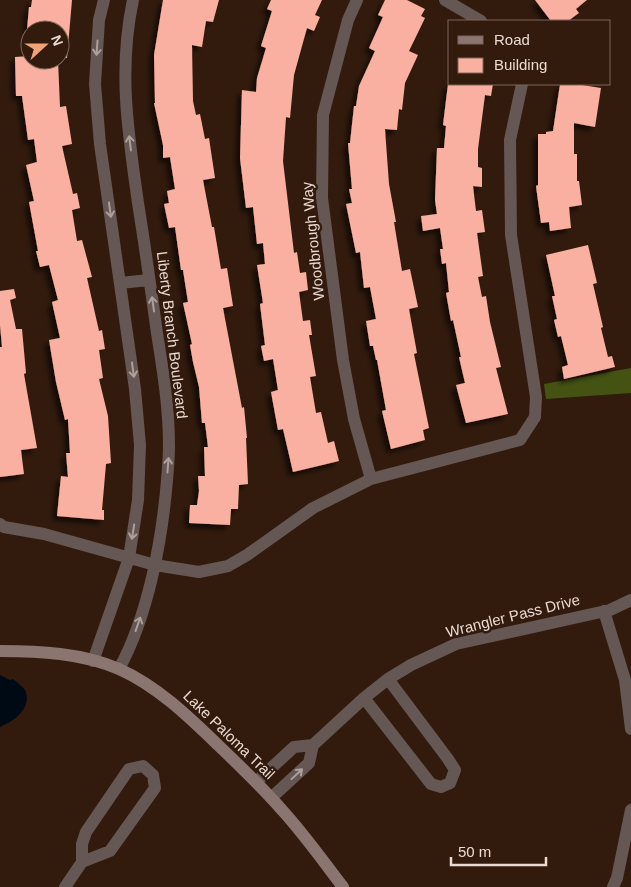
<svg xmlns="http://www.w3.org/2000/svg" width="631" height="887" font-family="Helvetica,sans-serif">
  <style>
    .forest { fill: #445312 }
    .water { fill: #000a15 }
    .building { fill: #f9b0a0; filter: url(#shadow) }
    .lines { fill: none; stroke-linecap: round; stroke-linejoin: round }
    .street { stroke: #655754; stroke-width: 12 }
    .secondary { stroke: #8b7570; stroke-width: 12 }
    .oneway { stroke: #ae9f99 }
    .labels { text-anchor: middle; stroke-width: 5; stroke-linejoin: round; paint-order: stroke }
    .street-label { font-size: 15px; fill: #eadad1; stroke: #321b0d }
  </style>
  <defs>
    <filter id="shadow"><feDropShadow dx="-4.5" dy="4.5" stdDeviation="2.5" flood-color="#0009"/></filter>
  </defs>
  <rect width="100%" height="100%" fill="#321b0d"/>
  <!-- forest -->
  <path class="forest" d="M631 368V393L546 399 544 384Z"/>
  <!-- water -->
  <path class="water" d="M0 675 10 680 13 679C17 682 22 686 25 690 33 708 14 721 0 727Z"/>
  <!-- building -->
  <path class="building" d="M32 0H72L67 58H60V30H27L29 7H31Z
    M163 0H219L213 22 206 21 202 47 192 45 193 101 196 115 200 114 205 139 209 138 215 178 203 180 212 227H214L221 269 227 268 233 306 223 308 242 408 244 407 247 438H246L248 484 239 485 238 509H231L230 525 189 523 190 505H197L199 491 198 476H205L204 447H208L205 423H202L199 387 193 362 190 345 192 344 183 303 188 302 183 270H181L175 227 169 228 164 204 169 203 167 191 175 189 170 157 163 158V145L154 103H155L154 55Z
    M271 0H322L315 15 320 17 314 31 307 28 294 75 290 118 286 117 283 161 294 253 297 252 300 273 306 272 308 290 299 292 303 321 310 320 312 335H309L316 376 310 377 316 413 321 412 328 443 334 441 339 461 293 472 283 429 278 430 271 392 278 390 273 359 264 361 261 346 265 345 260 304 263 303 257 265 265 264 263 243 257 244 253 207 246 208 240 158 242 90 256 92 257 78 266 48 261 46 272 11 267 9Z
    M385 0H407L425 9 421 16 425 18 409 51 418 55 405 83 402 110 399 109 397 130 385 129 389 184 396 222H394L402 271 410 269 418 307 409 309 417 353 414 354 429 428 423 430 425 440 391 449 382 411 386 410 377 360H376L373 346H370L366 321 376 319 370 287 364 288 360 252 356 253 346 204 352 203 349 189H352L348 143H350L354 106H356L359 86 375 51 369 48 383 17 378 15Z
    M535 0H587L576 9 579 13 568 21H551Z
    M30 56V60H58L60 107 66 106 72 144 62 146 73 194 77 193 80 208 72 210 77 241 82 240 92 277 87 278 99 331 102 330 105 349 99 350 103 378 99 379 108 416 111 463 106 464 102 510H104V520L57 516 61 476 68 477 66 453H70L68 419 65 420 56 382 49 340 60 338 52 302 58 300 49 265 40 267 36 251H38L29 202 34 201 26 165 37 162 34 139 28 140 22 96H16L15 57Z
    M448 84H493L491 96 485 95 478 149V167L482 168V187L473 186 476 211 482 210 485 232 477 233 483 276 478 277 482 297 486 296 490 322 501 367 496 368 508 414 466 423 456 385 465 383 459 357H461L453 320 451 321 446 293 449 292 446 263 442 264 440 249H443L440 228 423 231 421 216 437 214 435 200 437 148H444L446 126 443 125Z
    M560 84H576L601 88 595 127 574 123V154H577V181H579L582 205 569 207 571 228 550 231 549 222 541 223 536 186 538 185V134H546V132L553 131Z
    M588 245 597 283 593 284 603 327 601 328 608 357 612 356 615 367 564 379 562 367 568 365 561 336 558 337 554 320 557 319 552 296H555L546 255Z
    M14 289 16 298 10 300 16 329H22L26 373 24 374 37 448 21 450 24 474 0 477V347H2L0 325V291Z"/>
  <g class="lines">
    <!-- street -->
    <path class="street" d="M357 0 348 20 323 115 322 198 343 360 354 419 371 479
      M445 0 481 21
      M120 283 149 280
      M0 524 4 527 44 534 155 565 199 572 228 566 247 555 313 508 371 479 520 440 535 417 536 397 511 235 510 140 522 84
      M604 611 625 680 631 729
      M93 661 129 558 138 500 140 445 135 389 100 144 95 84 99 20 104 0
      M119 669C148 616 162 541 167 480 168 469 169 457 169 446 169 408 163 371 157 333 151 290 145 246 138 203 128 132 118 70 133 0
      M364 698 431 784 441 787 450 783 455 770 448 759 388 679
      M143 766 153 775 155 788 110 851 82 862V844L86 832 129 769Z
      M256 782 294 747 313 745 364 698 388 679 411 665 456 644 610 610 631 600
      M271 798 309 763 313 745
      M65 887 82 862
      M613 887 617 878 631 810"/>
    <!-- secondary -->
    <path class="secondary" d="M0 651C39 651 82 653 119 669 157 686 188 716 218 745 240 766 262 787 282 810 304 834 323 861 343 887"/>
  </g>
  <!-- one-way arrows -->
  <defs><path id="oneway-shaft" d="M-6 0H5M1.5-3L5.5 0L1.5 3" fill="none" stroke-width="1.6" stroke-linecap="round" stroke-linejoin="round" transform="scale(1.25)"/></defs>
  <g class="oneway">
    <use href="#oneway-shaft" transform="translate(97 48) rotate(94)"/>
    <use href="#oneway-shaft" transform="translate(130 143) rotate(-97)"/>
    <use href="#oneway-shaft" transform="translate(110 210) rotate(82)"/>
    <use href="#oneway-shaft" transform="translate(153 304) rotate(-98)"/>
    <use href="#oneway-shaft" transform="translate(133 370) rotate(82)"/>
    <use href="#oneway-shaft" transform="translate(168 465) rotate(-86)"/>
    <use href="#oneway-shaft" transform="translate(133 532) rotate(99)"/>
    <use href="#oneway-shaft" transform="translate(138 624) rotate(-71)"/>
    <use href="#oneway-shaft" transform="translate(297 774) rotate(-43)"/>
  </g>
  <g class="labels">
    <!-- street labels -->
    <g class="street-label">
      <text transform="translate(313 241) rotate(-96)" y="5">Woodbrough Way</text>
      <text transform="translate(172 335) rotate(83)" y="5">Liberty Branch Boulevard</text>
      <text transform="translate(513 616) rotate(-14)" y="5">Wrangler Pass Drive</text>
      <text transform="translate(229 735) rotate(44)" y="5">Lake Paloma Trail</text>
    </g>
  </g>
  <!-- legend -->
  <rect x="448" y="20" width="162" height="65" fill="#321b0d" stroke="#7c675b"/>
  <rect x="458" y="36" width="25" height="8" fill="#8b7570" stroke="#7c675b"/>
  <text x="494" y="45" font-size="15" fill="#eadad1">Road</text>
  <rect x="458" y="58" width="25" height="15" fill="#f9b0a0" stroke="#7c675b"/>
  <text x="494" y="70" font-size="15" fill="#eadad1">Building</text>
  <!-- north arrow -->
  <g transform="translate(45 45) rotate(69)"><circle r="24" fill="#321b0d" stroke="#7c675b"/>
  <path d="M0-4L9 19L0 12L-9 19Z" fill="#efa376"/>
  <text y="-8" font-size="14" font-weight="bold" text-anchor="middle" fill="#eadad1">N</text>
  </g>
  <!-- scale -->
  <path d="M451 857v8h95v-8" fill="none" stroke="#eadad1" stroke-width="2.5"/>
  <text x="458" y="857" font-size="15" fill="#eadad1" stroke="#321b0d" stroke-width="4" paint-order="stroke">50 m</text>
</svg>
